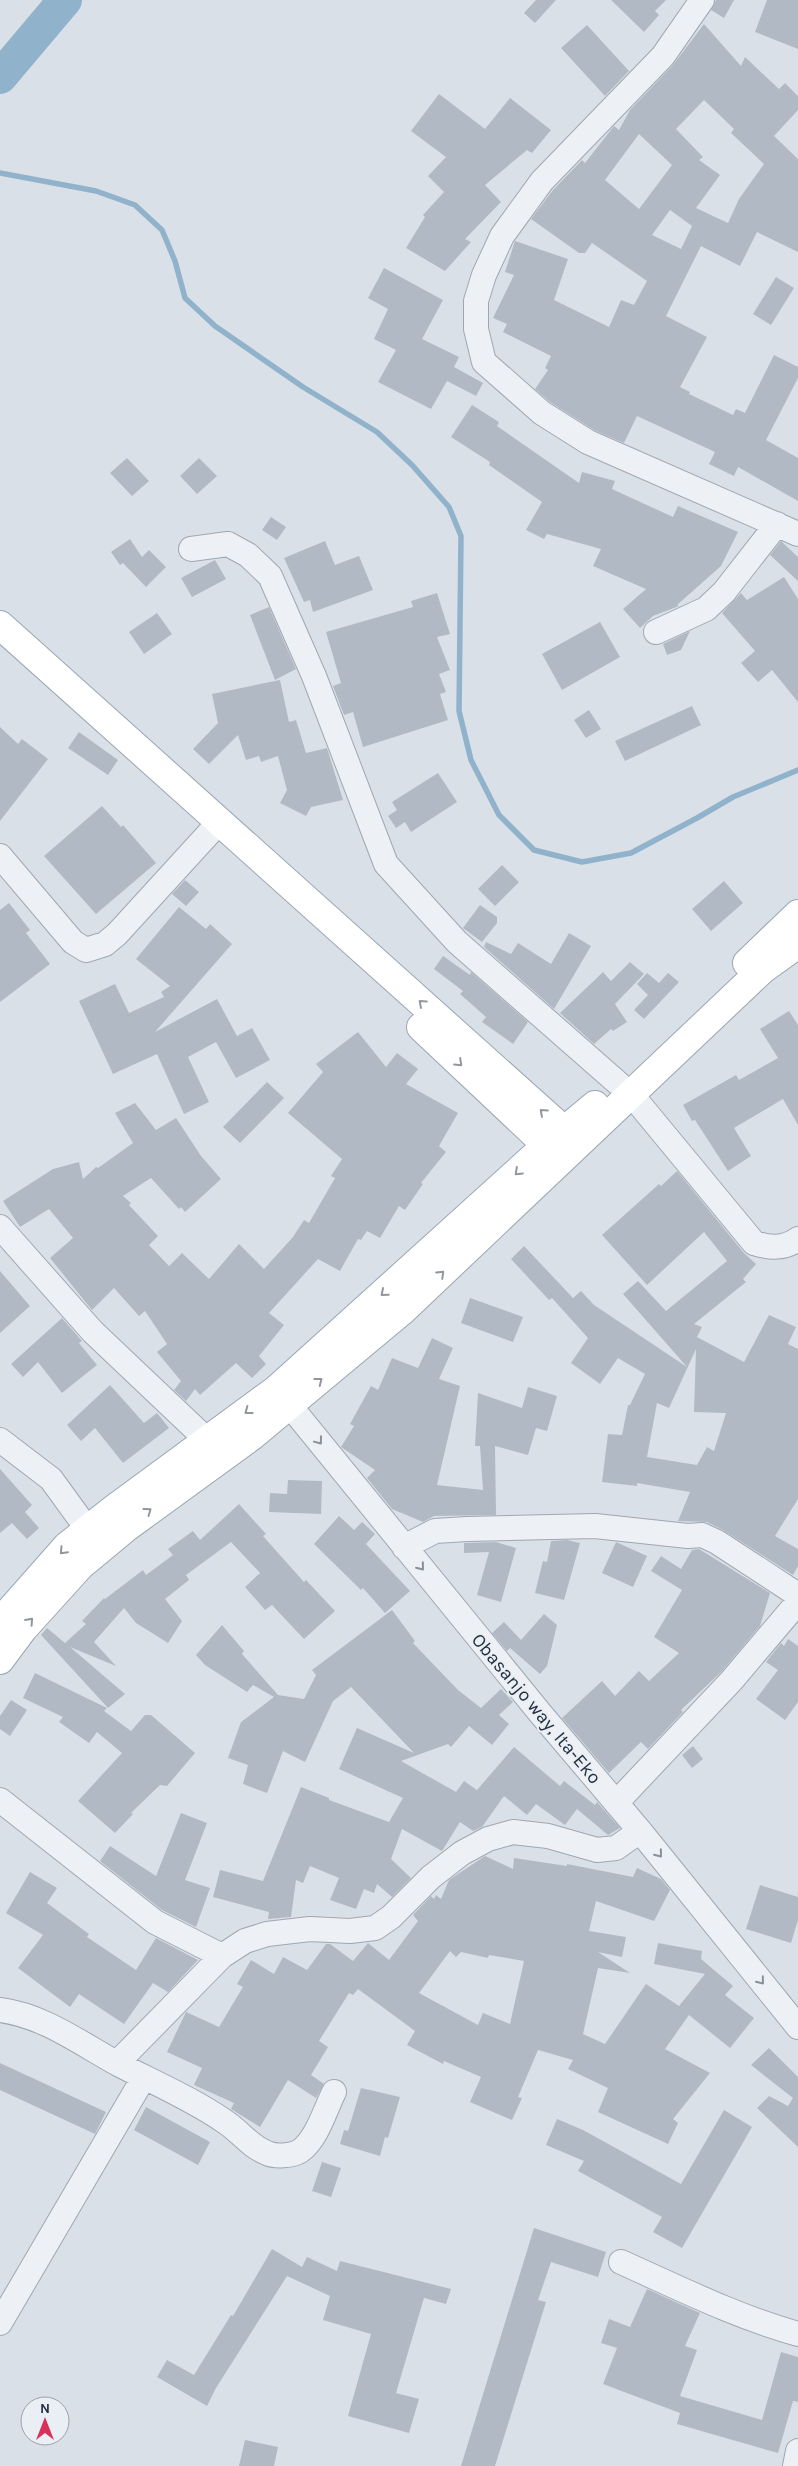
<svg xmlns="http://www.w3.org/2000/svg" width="798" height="2466" font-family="Karla,sans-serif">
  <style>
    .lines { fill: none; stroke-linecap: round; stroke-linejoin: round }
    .stream { stroke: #91b2cb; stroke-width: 5.5 }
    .river { stroke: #91b2cb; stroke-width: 34 }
    .building { fill: #b1bac4; fill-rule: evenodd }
    .minor-casing { stroke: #a0a7b1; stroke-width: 26 }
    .major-casing { stroke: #99a6b3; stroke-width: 30 }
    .minor { stroke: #edf1f5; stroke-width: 24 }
    .major { stroke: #fff; stroke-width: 28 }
    .oneway { stroke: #92979e }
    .oneway2 { stroke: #88909a }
    .labels { text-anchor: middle; stroke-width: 4; stroke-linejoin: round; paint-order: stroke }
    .street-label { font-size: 19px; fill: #242f3e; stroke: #eaeff5 }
  </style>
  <rect width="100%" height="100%" fill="#dae0e7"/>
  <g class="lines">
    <!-- stream -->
    <path class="stream" d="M0 173 96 191 135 205 162 230 175 261 185 298 215 326 303 387 377 432 412 465 449 507 461 536 459 711 471 760 499 815 534 850 582 862 631 853 697 818 733 797 798 770"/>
    <!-- river -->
    <path class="river" d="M0 77 65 0"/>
  </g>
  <!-- building -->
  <path class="building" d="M536 0H556L535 23 524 13Z
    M611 0H666L655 11 659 15 644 32Z
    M716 0H734L724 18 711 10Z
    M767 0H798V49L755 32Z
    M704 24 741 66 745 57 779 89 785 83 798 96V110L774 136 798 159V252L757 232 740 266 701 246 666 316 707 337 680 387 690 392 689 394 733 415 736 409 745 413 774 355 798 367V378L766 440 798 458V501L738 467 734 476 709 464 715 452 637 416 624 443 594 430 550 402 535 389 548 370 545 368 551 356 503 332 507 324 493 318 514 275 505 272 515 241 568 259 554 300 609 327 621 300 634 305 647 281 592 243 585 253H579L531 219 553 190 582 160 585 163 614 126 619 130 630 110 673 65ZM704 100 734 129 731 133 764 164 739 199 728 223 696 208 720 175 699 160 703 157 676 129ZM639 134 672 165 639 209 605 180ZM670 210 692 226 681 249 652 235Z
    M587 25 629 71 605 96 561 48Z
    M439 94 485 129 510 98 551 130 532 153 527 150 485 185 501 202 465 239 471 242 445 271 406 248 425 217 423 215 444 192 428 176 446 157 411 131Z
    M384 268 443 300 422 339 459 357 454 367 483 383 476 396 447 381 431 409 378 382 396 350 374 339 388 309 368 298Z
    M776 277 794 288 771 325 753 314Z
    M472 405 499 422 497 426 579 483 582 472 615 481 612 489 673 517 678 506 738 532 721 566 677 605 679 606 653 616 640 628 623 609 646 589 593 566 601 549 547 534 544 539 526 530 542 502 489 465 490 462 451 437Z
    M127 458 149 481 132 496 110 473Z
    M199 458 217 476 197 494 180 476Z
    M271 517 286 527 277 540 262 530Z
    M130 539 142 557 149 550 166 567 146 587 123 563 120 565 111 552Z
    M325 541 335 565 359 556 373 590 313 612 310 600 304 602 284 558Z
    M781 541 798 557V581L770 555Z
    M215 560 226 579 192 597 181 578Z
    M784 577 798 599V702L772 670 758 682 741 663 755 651 722 613 741 593 747 600Z
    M437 593 450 634 437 637 450 670 439 674 446 692 440 694 448 720 363 747 353 712 344 715 333 686 341 683 326 632 413 607 411 601Z
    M269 607 296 669 275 680 250 615Z
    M157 613 172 634 144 654 129 632Z
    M600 622 620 657 562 690 542 654Z
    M690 631 681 650 667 655 663 644Z
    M280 680 289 722 296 720 306 753 327 748 343 800 311 807 306 816 280 803 287 790 278 756 261 762 259 756 246 760 238 735 209 764 193 749 218 723 212 694Z
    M692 706 701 725 625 761 615 741Z
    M589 710 601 729 586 738 574 720Z
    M0 727 18 744 22 739 48 759 0 821Z
    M79 732 118 760 108 775 68 748Z
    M438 773 457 802 411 832 405 822 396 828 388 816 397 810 392 802Z
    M102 806 121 827 123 825 156 863 96 914 44 856Z
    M502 865 519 882 495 906 478 889Z
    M185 880 199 892 186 906 172 894Z
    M724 881 743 903 711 931 692 909Z
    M9 903 30 930 26 933 50 964 0 1002V910Z
    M480 905 497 917V923L482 942 463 928Z
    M179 907 206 929 210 924 232 944 155 1032 217 999 237 1036 252 1028 270 1060 236 1078 216 1042 188 1057 209 1102 184 1114 157 1054 113 1074 79 1001 115 984 129 1013 164 997 161 992 170 986 136 959Z
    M569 933 591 946 554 1009 484 947 486 942 511 954 518 943 551 964Z
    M443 956 470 975 471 972 528 1022 513 1044 482 1022 486 1017 460 994 463 991 434 969Z
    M630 962 644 974 615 1004 627 1022 613 1031 611 1029 594 1044 560 1013 603 972 611 981Z
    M647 973 659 983 668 973 679 982 644 1019 634 1010 648 995 637 984Z
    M789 1011 798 1025V1125L783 1099 734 1128 751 1156 728 1171 695 1120 692 1121 683 1105 736 1075 739 1080 778 1058 760 1029Z
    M358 1032 386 1067 397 1053 418 1069 406 1084 458 1113 439 1146 446 1152 421 1183 423 1184 405 1210 399 1206 380 1238 367 1231 361 1240 358 1239 340 1271 318 1259 269 1313 284 1325 259 1356 266 1364 252 1378 236 1363 200 1395 195 1389 186 1401 174 1390 181 1381 157 1352 167 1344 145 1311 139 1316 114 1288 92 1310 50 1258 73 1238 49 1209 20 1227 3 1201 53 1169 79 1162 83 1179 96 1167 98 1168 133 1143 115 1113 135 1103 156 1130 176 1118 201 1156 221 1179 185 1212 181 1207 179 1209 151 1178 123 1196 131 1203 129 1205 158 1236 149 1245 169 1266 182 1253 209 1279 239 1244 264 1269 293 1237 304 1220 309 1223 335 1178 331 1176 342 1159 288 1113 323 1072 316 1064Z
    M267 1082 284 1098 240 1143 223 1127Z
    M677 1171 744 1253 756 1264 743 1279 746 1282 694 1324 702 1327 697 1337 744 1362 769 1315 796 1327 788 1344 798 1349V1499L775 1536 798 1549V1566L793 1575 723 1530 707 1522 678 1521 690 1492 637 1483V1486L602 1482 608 1434 622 1435 628 1405H630L645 1374 618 1358 600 1384 571 1363 588 1338 552 1298 549 1300 511 1259 524 1246 573 1298 581 1291 594 1305 687 1367 623 1294 638 1281 666 1311 727 1261 704 1232 647 1285 602 1235 659 1184 661 1186ZM696 1349 694 1412 726 1413 714 1451 707 1447 697 1465 647 1457 657 1403 669 1408Z
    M0 1271 30 1306 0 1333Z
    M470 1298 523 1317 513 1342 461 1323Z
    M62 1318 82 1341 79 1343 97 1365 62 1393 38 1362 23 1377 11 1364Z
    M432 1338 453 1348 439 1379 460 1386 437 1485 483 1490 480 1446H475L478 1393 522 1408 528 1387 557 1396 547 1431 536 1428 528 1455 495 1446 496 1515 434 1516 423 1522 392 1509 367 1478 375 1470 341 1447 354 1426 350 1424 371 1386 378 1390 392 1358 418 1368Z
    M110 1385 144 1423 157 1413 169 1428 123 1463 95 1428 81 1441 67 1425Z
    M0 1469 32 1505 25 1512 39 1528 27 1539 12 1523 0 1533Z
    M288 1480 322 1481 321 1514 269 1512 270 1493 287 1494Z
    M239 1504 266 1534 263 1536 304 1582 306 1580 335 1611 304 1639 272 1605 265 1610 245 1587 260 1573 231 1542 186 1575 189 1580 165 1599 182 1621 168 1643 136 1623 124 1608 94 1642 116 1666 70 1647 125 1694 108 1708 41 1635 47 1628 65 1643 86 1624 82 1621 104 1598 105 1599 143 1570 146 1575 173 1555 168 1549 193 1531 200 1540Z
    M339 1516 354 1530 362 1522 375 1534 366 1544 410 1591 385 1613 363 1588 361 1590 314 1544Z
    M567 1540 580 1543 564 1600 535 1593 543 1561 547 1562 551 1541Z
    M496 1542 516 1548 501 1602 477 1595 489 1552 464 1553V1543Z
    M616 1542 647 1556 633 1587 602 1573Z
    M699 1549 770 1593 760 1626 722 1671 681 1710 683 1712 648 1749 641 1742 609 1773 562 1718 602 1681 615 1696 639 1671 649 1681 679 1653 654 1637 682 1590 651 1571 661 1556 681 1569 692 1550Z
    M392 1610 415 1641 413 1643 458 1690 481 1708 501 1689 513 1702 499 1715 509 1724 492 1745 469 1726 451 1747 448 1744 401 1761 456 1792 464 1781 477 1790 514 1747 560 1786 564 1781 595 1805 597 1802 620 1828 608 1835 577 1809 565 1825 536 1804 527 1815 504 1796 482 1827 473 1831 460 1822 442 1851 402 1829 391 1859 411 1878 392 1897 377 1884 374 1893 364 1889 356 1909 330 1900 339 1878 310 1866 303 1883 296 1880 291 1917 268 1919 269 1912 213 1897 220 1870 263 1881 301 1787 329 1798V1800L389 1822 403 1798 339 1769 357 1728 414 1753 351 1687 333 1701 305 1762 283 1751 267 1793 243 1784 248 1765 228 1758 241 1722 274 1697 253 1685 247 1692 205 1665 196 1655 222 1625 244 1651 242 1654 278 1695 304 1699 316 1675 312 1670Z
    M544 1614 557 1625 547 1666 540 1674 510 1648 507 1651 492 1633 504 1622 521 1640Z
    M788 1639 798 1646V1702L785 1720 756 1699 778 1670 766 1662 781 1643 784 1646Z
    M35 1673 107 1708 104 1711 131 1731 145 1715H151L195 1753 167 1786 160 1785 131 1813 133 1814 115 1833 78 1801 122 1753 97 1732 89 1743 59 1722 63 1717 23 1698Z
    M11 1700 27 1710 10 1736 0 1729V1716Z
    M693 1746 703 1759 692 1768 682 1755Z
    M181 1813 207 1823 185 1880 210 1888 196 1927 162 1910 100 1861 110 1846 156 1876Z
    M485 1856 513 1869 514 1858 567 1866V1864L633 1877 637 1868 661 1879 670 1890 654 1921 596 1901 589 1931 626 1937 622 1957 598 1952 630 1973 598 1968 583 2034 605 2044 646 1984 679 2006 705 1974 654 1964 658 1943 702 1951 701 1959 733 1986 725 1995 754 2018 730 2048 689 2015 665 2049 710 2073 673 2119 678 2123 668 2144 598 2112 608 2088 568 2069 573 2060 538 2050 518 2097 522 2098 512 2120 470 2102 481 2077 444 2061 443 2064 407 2045 415 2031 358 1989 353 1995 349 1993 319 2041 328 2047 311 2075 324 2084 316 2098 288 2080 260 2127 231 2109 234 2103 194 2085 202 2068 167 2052 186 2012 219 2027 243 1987 237 1984 251 1960 274 1974 283 1957 307 1970 326 1944H330L353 1961 368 1943 389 1960 418 1921 413 1915 431 1896 434 1899 436 1895 441 1899 449 1880ZM450 1951 456 1957 461 1952 488 1958 489 1955 524 1961 510 2024 483 2013 478 2025 419 1993Z
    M30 1872 57 1888 47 1903 89 1934 87 1937 136 1970 156 1938 198 1960 168 1992 153 1983 124 2024 79 1994 70 2007 18 1968 43 1935 6 1913Z
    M760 1885 798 1897V1920L791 1943 746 1929Z
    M769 2048 798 2077V2147L757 2108 769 2096 788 2106 793 2098 751 2065Z
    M0 2063 106 2112 95 2134 0 2090Z
    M361 2088 400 2097 388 2138 385 2137 380 2156 340 2144 344 2130 348 2131Z
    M146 2107 210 2142 198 2165 134 2130Z
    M724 2110 752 2127 682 2248 653 2232 662 2217 578 2171 584 2161 546 2145 557 2119 583 2130 681 2184Z
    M322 2162 341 2168 331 2197 312 2191Z
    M534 2228 606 2252 598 2277 551 2262 538 2300 546 2302 495 2466H461Z
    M272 2249 302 2267 307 2257 337 2271 340 2261 451 2289 446 2304 424 2298 396 2393 419 2399 409 2433 348 2416 371 2334 323 2320 330 2296 287 2276 216 2388 207 2406 157 2377 167 2360 194 2375 231 2315 233 2316Z
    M647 2289 700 2313 685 2346 697 2350 680 2396 762 2420 781 2352 798 2357V2402L793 2401 778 2453 677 2424 680 2413 603 2384 617 2348 601 2343 609 2319 630 2327Z
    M245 2440 278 2447 274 2466H239Z"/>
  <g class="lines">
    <defs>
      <path id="minor" d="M702 0 663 56 542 181 502 236 484 275 476 301V329L484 362 542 413 588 442 798 534
        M191 549 228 544 248 555 270 576 314 676 386 864 457 942 619 1084
        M656 632 706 609 724 592 777 524
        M0 856 73 942 86 950 105 944 117 934 212 830
        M631 1094 754 1243C770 1248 784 1249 798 1239
        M0 1227 93 1332 208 1441
        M278 1391 540 1713 640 1831 798 2027
        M0 1440 51 1479 88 1530
        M404 1547 435 1531 467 1529 595 1526 688 1536 702 1535 717 1542 798 1595
        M0 1800 155 1922 222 1956
        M616 1803 732 1680 798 1602
        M0 2010C45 2016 81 2044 120 2065 155 2083 192 2099 224 2121 240 2131 249 2146 267 2153 275 2157 292 2156 300 2151 317 2139 325 2110 334 2092
        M117 2063 222 1956 245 1941 267 1934 310 1929 350 1931 375 1928 391 1917 431 1877 462 1853 488 1839 513 1832 548 1836 597 1850 616 1848 640 1831
        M621 2262C679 2288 737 2317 798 2334
        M0 2323 144 2077
        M795 2466 798 2451"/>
      <path id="major" d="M0 625 578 1143
        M747 963 798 914
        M421 1027 559 1157
        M0 1622 67 1546 115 1508 277 1389 547 1145 595 1105
        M0 1660 23 1629 80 1566 127 1527 252 1436 402 1311 763 969 798 944"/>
    </defs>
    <!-- minor casing -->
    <use href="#minor" class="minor-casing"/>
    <!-- major casing -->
    <use href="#major" class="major-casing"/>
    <!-- minor -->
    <use href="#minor" class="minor"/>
    <!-- major -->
    <use href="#major" class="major"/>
  </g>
  <!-- one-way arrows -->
  <defs><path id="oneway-chevron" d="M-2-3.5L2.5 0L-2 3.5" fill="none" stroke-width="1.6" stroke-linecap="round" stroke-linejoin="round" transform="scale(1.25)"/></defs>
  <g class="oneway">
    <use href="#oneway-chevron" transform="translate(422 1003) rotate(-138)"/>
    <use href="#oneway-chevron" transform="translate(459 1063) rotate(43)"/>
    <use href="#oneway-chevron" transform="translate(543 1112) rotate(-138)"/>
    <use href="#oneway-chevron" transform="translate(518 1172) rotate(137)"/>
    <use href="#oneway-chevron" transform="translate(441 1274) rotate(-44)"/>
    <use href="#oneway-chevron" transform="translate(384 1293) rotate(139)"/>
    <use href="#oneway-chevron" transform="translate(319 1381) rotate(-38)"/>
    <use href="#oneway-chevron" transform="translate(248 1411) rotate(143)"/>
    <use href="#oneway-chevron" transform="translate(148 1511) rotate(-36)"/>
    <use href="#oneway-chevron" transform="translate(63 1551) rotate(133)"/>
    <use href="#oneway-chevron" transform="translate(30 1621) rotate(-48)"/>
  </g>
  <g class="oneway2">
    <use href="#oneway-chevron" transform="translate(319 1441) rotate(53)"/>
    <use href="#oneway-chevron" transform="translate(421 1567) rotate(51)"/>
    <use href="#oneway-chevron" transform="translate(659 1854) rotate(51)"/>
    <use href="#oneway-chevron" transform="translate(761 1981) rotate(51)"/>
  </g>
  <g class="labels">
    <!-- street labels -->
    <g class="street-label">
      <text transform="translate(537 1708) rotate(50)" y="7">Obasanjo way, Ita-Eko</text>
    </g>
  </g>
  <!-- north arrow -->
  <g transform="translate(45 2421)"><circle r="24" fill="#eaeff5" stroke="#9ba2ac"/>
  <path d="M0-4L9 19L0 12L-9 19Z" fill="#d93259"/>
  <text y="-8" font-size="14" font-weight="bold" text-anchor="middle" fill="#242f3e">N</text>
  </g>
</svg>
